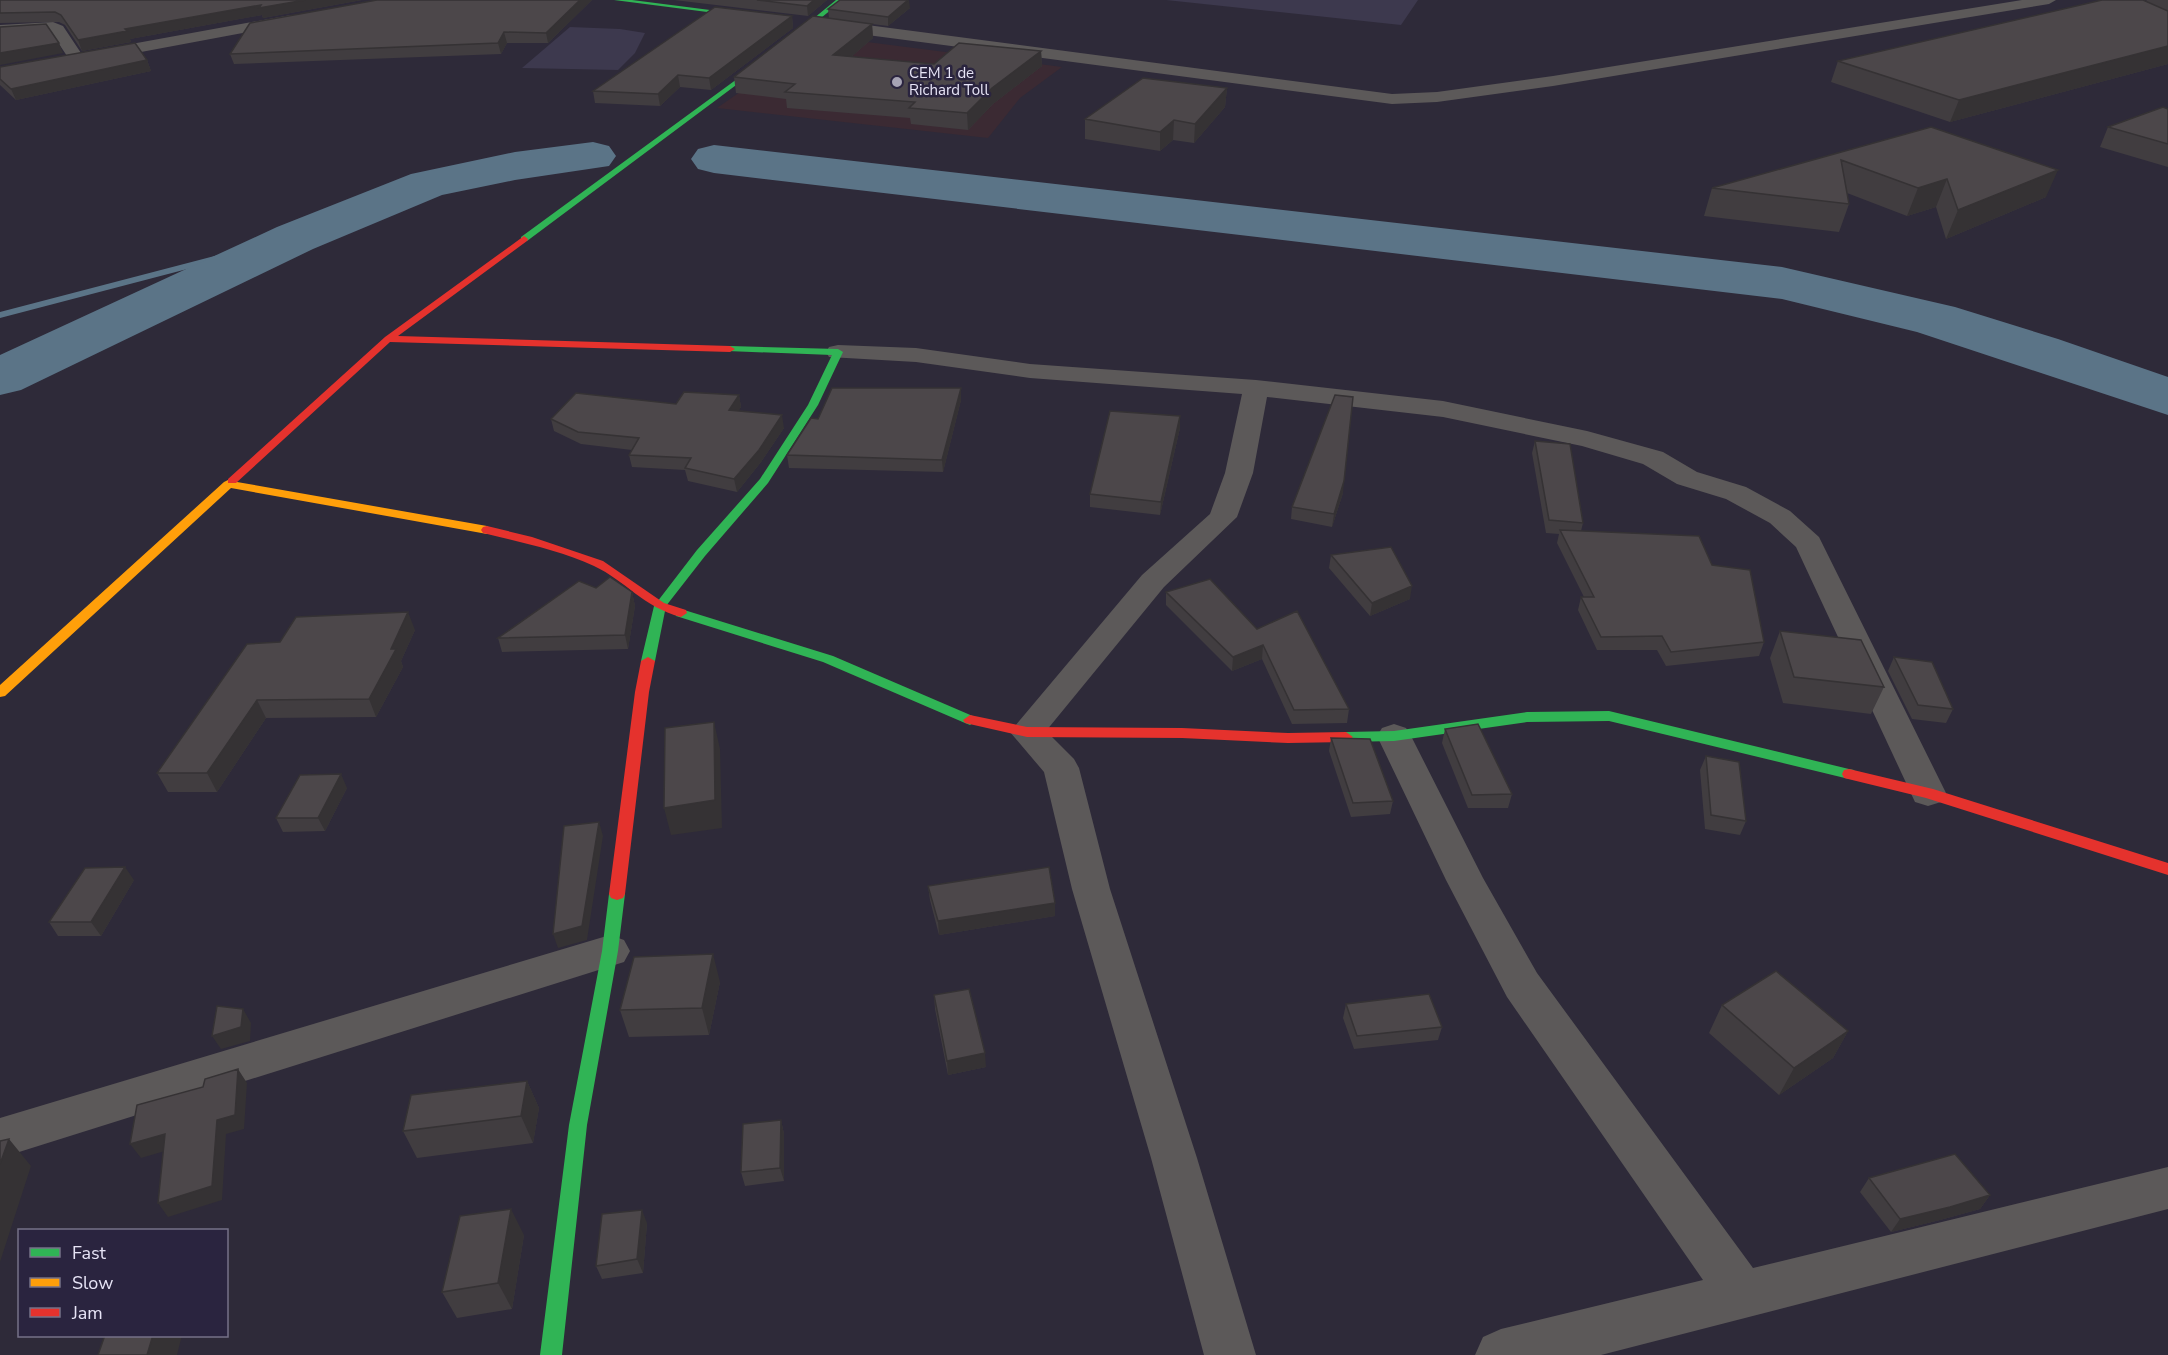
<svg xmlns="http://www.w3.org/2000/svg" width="2168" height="1355" font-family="'Nunito Sans',sans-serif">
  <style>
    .education { fill: #3b2a33 }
    .green { fill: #3d394e }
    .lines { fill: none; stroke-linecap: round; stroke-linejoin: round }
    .stream { fill: #5b7487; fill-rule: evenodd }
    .river { fill: #5b7487; fill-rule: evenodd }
    .street { fill: #5c5959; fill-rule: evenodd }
    .fast { fill: #30b455; fill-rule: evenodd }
    .slow { fill: #ff9f0a; fill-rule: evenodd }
    .jam { fill: #e5322d; fill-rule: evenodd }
    .wall { fill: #413d40 }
    .shaded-wall { fill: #353234 }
    .building { fill: #4c474a; stroke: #353234; stroke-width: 1.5 }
    .poi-dot { fill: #a6a3b4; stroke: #2a243f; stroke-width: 2 }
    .labels { text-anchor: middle; stroke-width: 5; stroke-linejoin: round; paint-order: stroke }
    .far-poi-label { font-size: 15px; fill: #e7e4f6; stroke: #2a243f; text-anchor: start }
  </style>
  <rect width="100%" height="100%" fill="#2e2a39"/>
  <!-- education -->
  <path class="education" d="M820 36 1062 67 1020 98 988 138 717 108Z"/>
  <!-- green -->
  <path class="green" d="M1166 0H1418L1401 25Z
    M570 27 620 29 645 33 635 53 618 70 522 68Z"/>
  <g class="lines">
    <!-- stream -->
    <path class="stream" d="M295 235 299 238 298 240 0 318V312Z"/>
    <!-- river -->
    <path class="river" d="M593 142 609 146 616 156 609 166 515 180 442 195 313 249 21 390 0 395V355L277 227 411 174 515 152Z
      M714 145 1782 267 1955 307 2058 339 2168 377V415L1917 332 1782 299 714 173 698 169 691 159 698 149Z"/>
    <!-- street -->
    <path class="street" d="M2022 0H2056L2049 4 1553 86 1437 102 1392 104 829 30 821 25 829 20 1392 94 1437 92 1553 76Z
      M291 15 296 17 299 20 296 23 93 61 85 56 93 51Z
      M53 22 63 26 85 59 83 62H71L51 32 0 35V25Z
      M838 345 916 348 1030 364 1256 380 1443 401 1587 431 1663 452 1697 472 1746 487 1790 511 1819 537 1946 793 1941 802 1928 806 1915 802 1796 547 1770 523 1726 499 1677 484 1643 464 1582 446 1443 417 1267 397 1253 473 1237 517 1164 587 1046 731 1074 759 1079 768 1110 889 1197 1158 1256 1355H1204L1151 1158 1072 889 1044 772 1010 732 1142 575 1210 514 1225 473 1242 394 1030 378 916 362 829 357 826 352 829 347Z
      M1394 724 1406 728 1411 736 1483 878 1537 973 1753 1268 2168 1167V1209L1601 1355H1475L1483 1337 1501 1329 1703 1280 1507 997 1446 880 1377 736 1382 728Z
      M610 935 624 940 630 951 624 962 0 1158V1118Z"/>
    <!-- fast -->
    <path class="fast" d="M614 0H632L757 16 754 18Z
      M836 0H843L767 62 527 241H521V237L763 60Z
      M730 346 838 349 843 352 818 405 768 483 705 556 666 606 655 661 648 665 643 664 641 661 654 606 697 550 760 479 808 405 832 355 727 351 725 349Z
      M681 609 833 656 975 717 977 720 970 725 965 723 823 662 676 616 675 613Z
      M1609 711 1849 769 1854 770 1856 774 1854 778 1849 779 1609 721 1527 722 1394 741 1346 742 1339 737 1346 732 1394 731 1527 712Z
      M617 888 623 890 625 894 618 951 587 1125 562 1355H540L569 1125 602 951 609 894 611 890Z"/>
    <!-- slow -->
    <path class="slow" d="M232 478 236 479 237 482 487 526 493 530 487 534 231 488 5 696 0 697V685L224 482Z"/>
    <!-- jam -->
    <path class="jam" d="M524 236 528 239 527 241 398 336 730 346 735 349 730 352 390 342 236 483H228V479L385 337Z
      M487 526 532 537 603 561 664 603 686 610 687 613 681 617C643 607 626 581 594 566 559 550 519 542 483 533L481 530 483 527Z
      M648 657 655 661 649 692 625 894 623 898 617 900 611 898 609 894 635 692 641 661Z
      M970 715 1027 727 1182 728 1288 733 1346 732 1353 737 1346 742 1288 743 1182 738 1027 737 965 723 963 720Z
      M1849 769 1933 789 2168 863V875L1926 798 1844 778 1842 774 1844 770Z"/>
  </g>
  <!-- wall -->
  <path class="wall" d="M0 0H362L263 18 262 15 130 39 131 42 82 51 65 25 59 22 0 23Z
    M377 0H592L548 43H507L501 54 234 64 230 54Z
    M674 0H827L808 16Z
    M2147 0H2168V64L1950 122 1831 82 1838 61 2146 1Z
    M910 8 888 26 872 24 873 38 851 57 934 64 1041 51 1042 66 993 104 968 130 911 124 910 118 787 108 786 99 736 93 734 77 829 18 828 9Z
    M792 16 793 28 711 90 680 87 660 106 595 103 593 91Z
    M147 60 151 71 16 100 0 85V67Z
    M1227 88 1225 107 1194 143 1173 140 1160 151 1085 139V119Z
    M2168 109V167L2100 147 2108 127Z
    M1931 127 2046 197 1946 239 1936 207 1907 216 1847 193 1849 204 1839 232 1704 216 1712 188Z
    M961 388V400L943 472 789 468 787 455 818 419Z
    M739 395 741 407 738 411 784 428 761 462 737 492 688 481 685 470 632 467 629 455 632 450 581 444 554 431 551 419 676 404Z
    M1180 416V428L1160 515 1090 507V494Z
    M1535 441 1583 523 1581 531 1712 565 1764 642 1759 656 1666 666 1657 650H1597L1578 610 1581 597H1584L1557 543 1559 534 1546 533 1532 453Z
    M1343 493 1332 527 1291 519 1292 507Z
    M1331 555 1410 599 1370 616 1329 568Z
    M596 588 632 592 635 606 628 649 502 652 498 638Z
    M1166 592 1257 629 1349 709 1347 723 1292 724 1262 659 1232 671 1166 605Z
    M415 630 401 661 403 667 376 717 266 718 217 792H168L157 773 280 642Z
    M1780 631 1884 687 1871 714 1783 703 1770 658Z
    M1894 657 1953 709 1946 723 1912 719 1888 671Z
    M1445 729 1512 794 1508 808H1468L1442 743Z
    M1331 738 1393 801 1390 814 1351 817 1329 751Z
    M1706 756 1746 821 1740 835 1705 829 1700 770Z
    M347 788 325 831 283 832 276 818Z
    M134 880 101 936H58L49 922Z
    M928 886 1055 903V916L939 935 930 900Z
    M720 982 709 1035 629 1037 620 1010Z
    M934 995 986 1067 948 1075 935 1009Z
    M1346 1004 1442 1027 1438 1040 1354 1049 1343 1018Z
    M1722 1005 1848 1031 1833 1058 1779 1095 1709 1033Z
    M527 1081 539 1108 533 1143 417 1158 403 1131Z
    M781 1120 784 1134V1181L745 1186 741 1172Z
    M1869 1178 1990 1195 1980 1209 1940 1220 1891 1232 1860 1192Z
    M647 1223 643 1273 602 1279 596 1266Z
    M524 1235 512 1309 457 1318 442 1292Z"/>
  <!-- shaded-wall -->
  <path class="shaded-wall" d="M305 0H362L263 18 262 15 130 39 131 42 82 51 78 40 125 29 261 5Z
    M580 0H592L548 43 546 33Z
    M814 0H827L808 16 807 6Z
    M909 0 910 8 888 26V17Z
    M792 16 793 28 711 90 709 78Z
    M872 24 873 38 835 71 833 55Z
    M504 32 507 43 501 54 498 43Z
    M59 43 63 53 0 65V53Z
    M2168 46V64L1950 122 1959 100Z
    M1041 51 1042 66 993 104 968 130 967 113 992 88Z
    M147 60 151 71 16 100 11 89Z
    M678 75 680 87 660 106 658 94Z
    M1227 88 1225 107 1194 143 1195 124Z
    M1174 120 1173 140 1160 151V132Z
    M2058 170 2046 197 1946 239 1958 210Z
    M1947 179 1936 207 1907 216 1918 188Z
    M961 388V400L943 472 942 460Z
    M739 395 741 407 731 423 729 410Z
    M782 415 784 428 761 462 737 492 734 479Z
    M1180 416V428L1160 515 1161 502Z
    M1344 481 1343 493 1332 527 1334 514Z
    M1412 586 1410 599 1370 616 1372 603Z
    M632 592 635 606 628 649 625 635Z
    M408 612 415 630 401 661 403 667 376 717 369 699Z
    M1263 645 1262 659 1232 671 1233 657Z
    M257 700 266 718 217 792 207 773Z
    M714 722 720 749 722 828 671 835 664 808Z
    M341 774 347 788 325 831 318 818Z
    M599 822 603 836 587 940 558 948 553 934Z
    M125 867 134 880 101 936 91 922Z
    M1055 903V916L939 935 938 921Z
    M713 954 720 982 709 1035 702 1008Z
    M243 1009 251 1023 250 1041 221 1049 212 1036Z
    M1848 1031 1833 1058 1779 1095 1794 1068Z
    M985 1053 986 1067 948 1075 947 1061Z
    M238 1069 247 1083 244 1129 226 1134 222 1200 168 1217 158 1203 217 1120Z
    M527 1081 539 1108 533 1143 521 1116Z
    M781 1120 784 1134V1181L780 1168Z
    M165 1134 175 1148 141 1158 130 1144Z
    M9 1139 31 1166 0 1262V1164Z
    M1990 1195 1980 1209 1940 1220 1891 1232 1900 1219Z
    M511 1209 524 1235 512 1309 498 1283Z
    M642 1210 647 1223 643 1273 637 1259Z
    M153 1335H182L177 1355H147Z"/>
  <!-- building -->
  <path class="building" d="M0 0H305L259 8 261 5 125 29 127 31 78 40 61 15 55 12 0 13Z
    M377 0H580L546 33 504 32 498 43 230 54 250 23Z
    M757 0H814L807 6Z
    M840 0H908L888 17 828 9Z
    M2102 0H2143L2168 11V46L1959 100 1838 61Z
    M715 7 792 16 709 78 678 75 658 94 593 91Z
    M813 16 872 24 833 55 934 64 959 43 1041 51 992 88 967 113 909 108 915 102 785 92 795 84 734 77Z
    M46 24 59 43 0 53V27Z
    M135 43 147 60 11 89 0 79V67Z
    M1143 78 1227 88 1195 124 1174 120 1160 132 1085 119Z
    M2163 107 2168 109V144L2108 127Z
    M1931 127 2058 170 1958 210 1947 179 1918 188 1841 160 1849 204 1712 188Z
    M832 388H961L942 460 787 455 811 418 818 419Z
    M684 392 739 395 729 410 782 415 759 450 734 479 685 468 691 458 629 455 639 438 578 432 551 419 576 393 676 404Z
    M1335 395 1353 397 1344 481 1334 514 1292 507Z
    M1110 411 1180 416 1161 502 1090 494Z
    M1535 441 1570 444 1583 523 1549 520Z
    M1560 530 1699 536 1712 565 1750 570 1764 642 1671 652 1662 636 1601 637 1581 597H1594Z
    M1391 547 1412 586 1372 603 1331 555Z
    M610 577 632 592 625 635 498 638 579 581 596 588Z
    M1210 579 1257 629 1297 611 1349 709 1294 710 1263 645 1233 657 1166 592Z
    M408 612 391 649H396L369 699 257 700 207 773H157L247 644 280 642 296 617Z
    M1780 631 1861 640 1884 687 1794 677Z
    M1894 657 1932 662 1953 709 1918 705Z
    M714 722 715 800 664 808 665 728Z
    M1478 724 1512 794 1472 795 1445 729Z
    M1331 738 1370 739 1393 801 1353 803Z
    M1706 756 1739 762 1746 821 1711 815Z
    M341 774 318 818H276L300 775Z
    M599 822 582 926 553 934 564 826Z
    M125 867 91 922H49L85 868Z
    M1049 867 1055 903 938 921 928 886Z
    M713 954 702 1008 620 1010 634 957Z
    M1776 971 1848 1031 1794 1068 1722 1005Z
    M969 989 985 1053 947 1061 934 995Z
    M1429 994 1442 1027 1357 1036 1346 1004Z
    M217 1006 243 1009 241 1027 212 1036Z
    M238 1069 235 1115 217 1120 212 1186 158 1203 165 1134 130 1144 137 1105 203 1087 205 1079Z
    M527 1081 521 1116 403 1131 411 1095Z
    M781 1120 780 1168 741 1172 743 1124Z
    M9 1139 0 1164V1141Z
    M1955 1154 1990 1195 1950 1207 1900 1219 1869 1178Z
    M511 1209 498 1283 442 1292 460 1216Z
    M642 1210 637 1259 596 1266 602 1214Z
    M105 1335H153L147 1355H98Z"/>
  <!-- markers -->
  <circle class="poi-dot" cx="897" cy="82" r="6"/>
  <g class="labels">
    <!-- far-poi labels -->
    <g class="far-poi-label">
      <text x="909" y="78">CEM 1 de<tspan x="909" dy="17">Richard Toll</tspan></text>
    </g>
  </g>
  <!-- legend -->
  <rect x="18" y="1229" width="210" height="108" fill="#2a243f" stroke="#767188" stroke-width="1.5"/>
  <rect x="30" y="1248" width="30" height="9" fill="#30b455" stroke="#767188" stroke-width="1.5"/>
  <text x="72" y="1259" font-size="18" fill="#e7e4f6">Fast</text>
  <rect x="30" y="1278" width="30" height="9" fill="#ff9f0a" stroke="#767188" stroke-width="1.5"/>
  <text x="72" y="1289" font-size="18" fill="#e7e4f6">Slow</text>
  <rect x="30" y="1308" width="30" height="9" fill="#e5322d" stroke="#767188" stroke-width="1.5"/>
  <text x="72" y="1319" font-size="18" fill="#e7e4f6">Jam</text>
</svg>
